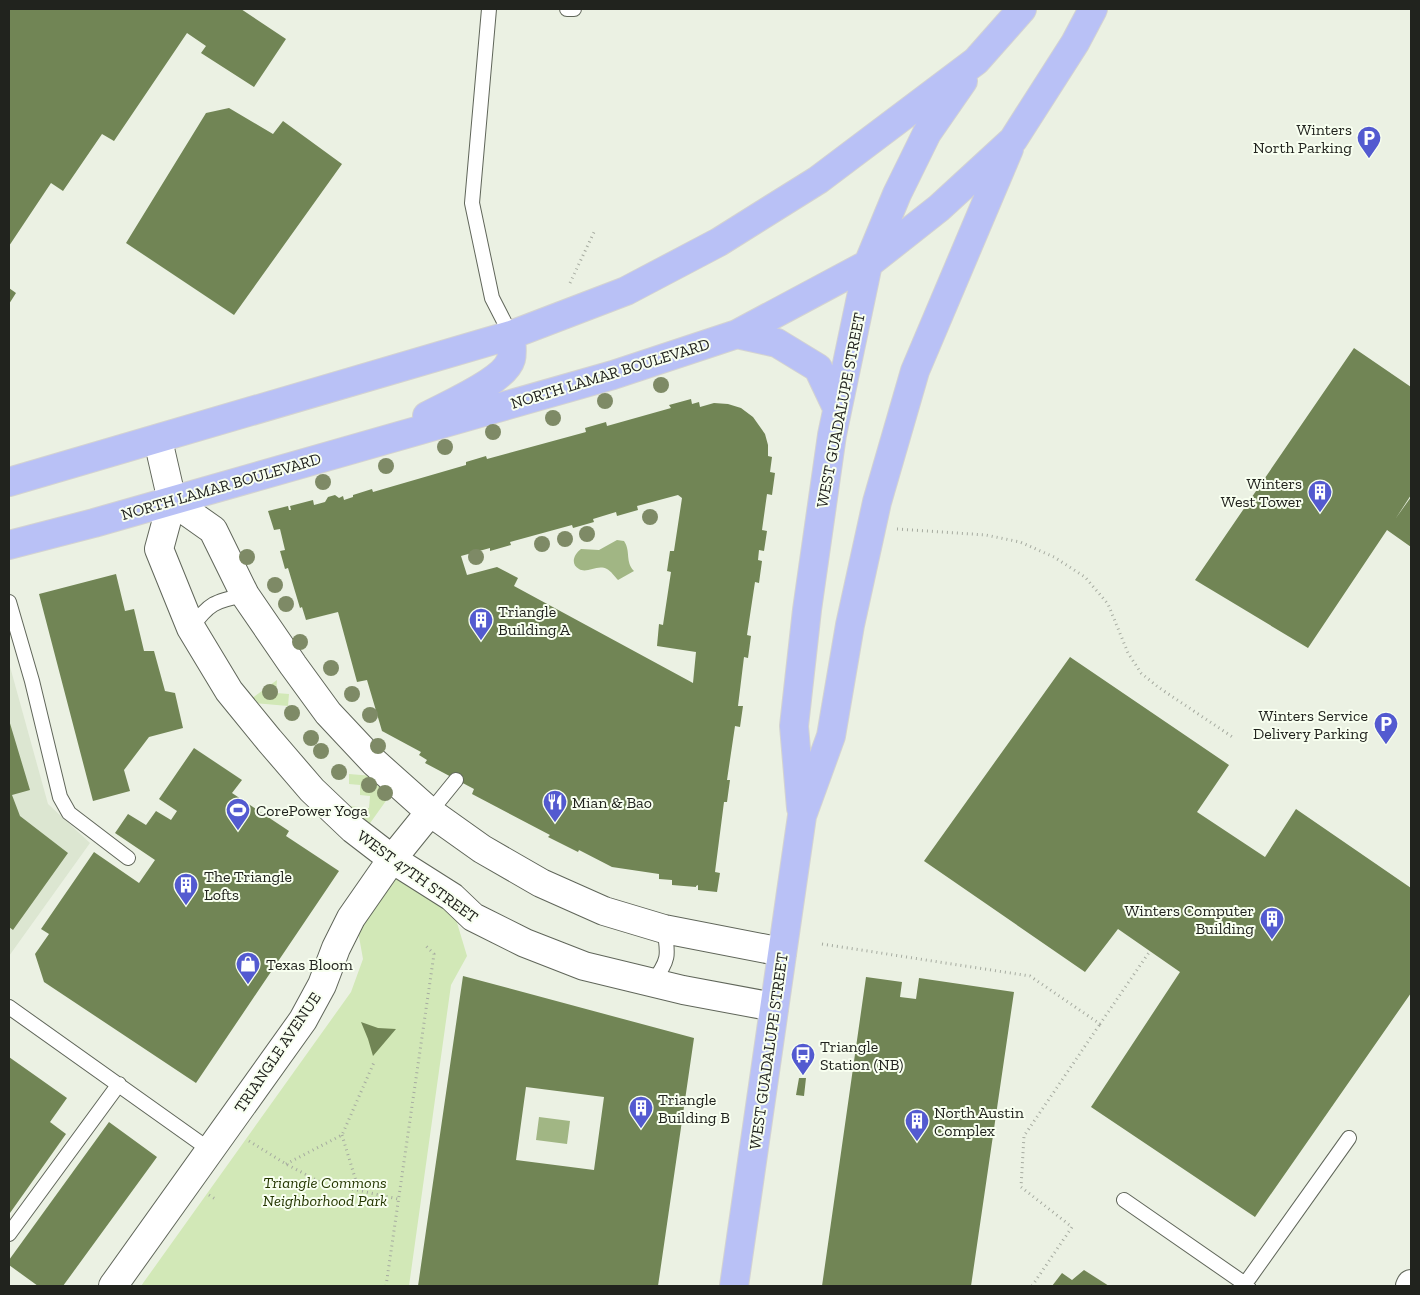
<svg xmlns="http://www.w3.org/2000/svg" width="1420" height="1295" font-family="'Zilla Slab',serif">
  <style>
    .built { fill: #dce6d1 }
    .green { fill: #d2e8b7 }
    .water { fill: #a1b684 }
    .building { fill: #718555; fill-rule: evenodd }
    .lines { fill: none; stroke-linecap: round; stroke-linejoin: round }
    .service-casing { stroke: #60665a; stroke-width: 16 }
    .minor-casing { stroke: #60665a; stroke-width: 30 }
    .tertiary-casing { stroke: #60665a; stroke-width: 30 }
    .primary-casing { stroke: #d3d3d2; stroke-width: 30 }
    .path { stroke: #a6aba0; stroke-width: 3; stroke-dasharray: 1 4; stroke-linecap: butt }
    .service { stroke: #fff; stroke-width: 14 }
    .minor { stroke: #fff; stroke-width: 28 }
    .tertiary { stroke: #fff; stroke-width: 28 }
    .primary { stroke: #b9c1f6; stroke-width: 28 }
    .tree { fill: #7e8a66 }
    .labels { text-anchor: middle; stroke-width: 4; stroke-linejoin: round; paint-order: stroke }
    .poi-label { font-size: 16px; fill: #21231e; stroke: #f8fff0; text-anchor: start }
    .street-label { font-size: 16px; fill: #21231e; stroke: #f8fff0 }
    .park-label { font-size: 16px; font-style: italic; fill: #243600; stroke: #f8fff0 }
  </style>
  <rect width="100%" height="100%" fill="#ebf1e3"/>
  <!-- built -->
  <path class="built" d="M9 663 48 804 90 843 9 956Z"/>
  <!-- green -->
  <path class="green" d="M277 680 276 693 289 694 288 706 254 703 251 699Z
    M349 774 373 776 393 791 368 826 348 806 369 808 370 796 360 795V785L349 784Z
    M407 876 455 916 467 956 451 985 409 1286H141L351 992 363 959 358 931 391 882 399 877Z"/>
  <!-- water -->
  <path class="water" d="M617 540 624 541C631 551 625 562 634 571L618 580C615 577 611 571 607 569 597 564 587 574 579 569 570 564 574 554 581 549L599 550Z
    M539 1117 570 1121 567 1144 536 1140Z"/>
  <!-- building -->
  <path class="building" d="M9 9H241L286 39 254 87 201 53 206 46 187 33 114 141 102 134 63 191 51 183 9 246Z
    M229 108 273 134 283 121 342 164 234 315 126 243 206 113Z
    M9 288 16 293 9 304Z
    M1354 348 1411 387V495L1396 518 1411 497V547L1387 530 1308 648 1195 580Z
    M691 399 692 404 699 402 700 407 714 403 728 404 741 408 753 417 765 434 768 445V456L772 457 770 472 775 473 772 495 767 494 762 530 767 531 764 551 759 550 758 560 762 561 759 583 755 582 747 635 751 636 748 658 744 657 738 706H743L740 727 735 726 727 780H730L727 802H724L715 872 720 873 717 892 698 890V885L696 886V887L672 885V880L659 879V874L612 867 579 850 578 852 548 837 550 835 472 794 474 789 425 763 427 760 419 755 421 752 382 731 367 680 357 682 338 612 306 620 302 607 300 608 288 568 285 569 280 551 285 550 280 529 274 530 268 511 288 506 289 510H291L290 506 313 500 314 505 325 502 328 497 335 495 339 498 343 496 344 500 353 497V495L372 489 373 492 466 465V462L486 456 487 459 586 432 585 428 606 422 607 426 671 408 669 405ZM678 495 682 498 674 551H670L667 571 671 572 663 625 659 624 657 646 696 652 693 683 514 586 518 578 497 567 467 575 461 556 490 548V551L511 545 510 542 572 525 573 528 594 522 593 519 616 512 617 516 638 510 637 506Z
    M116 574 125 611 134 609 144 651H154L165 691 175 693 183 728 149 737 124 770 130 791 93 801 39 594Z
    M1070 657 1229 765 1197 812 1265 857 1296 809 1411 888V993L1255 1217 1091 1107 1180 972 1118 929 1085 972 924 861Z
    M9 720 30 790 12 795 20 816 68 853 13 930 9 927Z
    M194 748 242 780 232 793 289 831 286 836 339 871 196 1083 44 982 35 954 49 934 41 929 94 852 139 883 155 860 115 833 128 814 146 825 156 811 171 820 177 811 159 799Z
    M463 976 694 1038 658 1286H418ZM526 1087 604 1097 594 1170 516 1160Z
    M866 977 902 982 900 997 916 999 919 978 1014 992 971 1286H822Z
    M361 1022 378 1028 396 1029 373 1056 368 1039Z
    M9 1057 67 1098 50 1122 66 1134 10 1213 9 1212Z
    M799 1078H806L804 1096 796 1095Z
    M109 1122 157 1157 63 1286H38L9 1265V1260Z
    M1084 1270 1109 1286H1052L1062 1273 1072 1280Z"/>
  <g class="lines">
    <defs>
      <path id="service" d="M489 9 472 203 492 298 511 335
        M567 9H574
        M9 602 32 681 60 797 69 813 128 858
        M191 628C209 603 215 601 245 595
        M430 812 456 780
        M652 983C669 961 669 955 664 929
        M9 1007 210 1150
        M1124 1200 1248 1286
        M9 1234 119 1084
        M1245 1284 1349 1138"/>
      <path id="minor" d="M158 440 172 501 159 549 191 628 229 691 269 740 312 790 353 829 392 859 452 897 473 917 525 943 584 966 683 990 774 1007
        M172 501 213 530 245 595 293 665 328 713 374 762 430 812 482 849 541 883 604 911 664 929 782 952
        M113 1286 303 1020 322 985 336 948 351 918 392 859 430 812"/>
      <path id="tertiary" d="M1410 1286 1411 1284"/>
      <path id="primary" d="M737 334 777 343 818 368 837 408
        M427 416C447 405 505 381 511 359 513 352 511 342 511 335
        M9 482 511 335 626 291 719 242 818 180 976 61 1022 9
        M9 545 94 523 613 375 737 334 868 264 939 208 1013 140 1075 43 1093 9
        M801 808 794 726 807 610 832 435 868 264 897 194 927 133 963 81
        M734 1286 802 816 831 736 850 625 877 502 915 371 1009 149"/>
    </defs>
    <!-- service casing -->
    <use href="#service" class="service-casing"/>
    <!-- minor casing -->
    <use href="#minor" class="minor-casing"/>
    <!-- tertiary casing -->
    <use href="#tertiary" class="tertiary-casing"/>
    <!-- primary casing -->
    <use href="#primary" class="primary-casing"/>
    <!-- path -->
    <path class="path" d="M570 283 595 230
      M897 529 986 535 1020 542 1054 557 1085 577 1108 604 1128 653 1141 673 1158 687 1234 738
      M822 944 1030 976 1100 1024 1150 951
      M342 1135 359 1191
      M249 1141 286 1164 320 1182 398 1199
      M286 1164 342 1135 375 1060
      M209 1195 217 1200
      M386 1286 434 954 426 946
      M1032 1286 1072 1227 1021 1187 1024 1136 1100 1024"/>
    <!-- service -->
    <use href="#service" class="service"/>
    <!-- minor -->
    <use href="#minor" class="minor"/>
    <!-- tertiary -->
    <use href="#tertiary" class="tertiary"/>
    <!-- primary -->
    <use href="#primary" class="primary"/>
  </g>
  <!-- trees -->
  <g class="tree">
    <circle cx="661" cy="385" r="8"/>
    <circle cx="605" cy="401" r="8"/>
    <circle cx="553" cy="418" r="8"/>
    <circle cx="493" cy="432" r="8"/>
    <circle cx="445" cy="447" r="8"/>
    <circle cx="386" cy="466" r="8"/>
    <circle cx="323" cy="482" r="8"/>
    <circle cx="650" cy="517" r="8"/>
    <circle cx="587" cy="534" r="8"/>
    <circle cx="565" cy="539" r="8"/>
    <circle cx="542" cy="544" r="8"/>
    <circle cx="247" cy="557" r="8"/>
    <circle cx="476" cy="557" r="8"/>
    <circle cx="275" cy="585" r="8"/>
    <circle cx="286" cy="604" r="8"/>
    <circle cx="300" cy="642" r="8"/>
    <circle cx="331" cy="668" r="8"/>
    <circle cx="270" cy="692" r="8"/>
    <circle cx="352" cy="694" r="8"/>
    <circle cx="292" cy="713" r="8"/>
    <circle cx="370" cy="715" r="8"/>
    <circle cx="311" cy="738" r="8"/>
    <circle cx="378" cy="746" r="8"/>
    <circle cx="321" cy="751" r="8"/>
    <circle cx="339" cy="772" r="8"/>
    <circle cx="369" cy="785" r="8"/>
    <circle cx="385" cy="793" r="8"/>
  </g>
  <!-- icons -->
  <defs>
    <symbol id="parking-pin" viewBox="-11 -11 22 30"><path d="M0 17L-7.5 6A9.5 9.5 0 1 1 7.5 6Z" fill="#535ad0" stroke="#f8fff0"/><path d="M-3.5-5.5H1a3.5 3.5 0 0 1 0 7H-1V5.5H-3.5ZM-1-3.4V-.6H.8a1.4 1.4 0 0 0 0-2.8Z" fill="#fff"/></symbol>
    <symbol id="building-pin" viewBox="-11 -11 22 30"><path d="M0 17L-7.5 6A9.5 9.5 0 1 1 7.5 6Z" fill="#535ad0" stroke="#f8fff0"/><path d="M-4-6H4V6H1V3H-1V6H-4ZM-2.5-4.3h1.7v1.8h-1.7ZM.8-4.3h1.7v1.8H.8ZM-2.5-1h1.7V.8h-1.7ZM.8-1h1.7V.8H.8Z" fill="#fff"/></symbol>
    <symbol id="restaurant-pin" viewBox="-11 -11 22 30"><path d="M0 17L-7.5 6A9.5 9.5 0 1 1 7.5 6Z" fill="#535ad0" stroke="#f8fff0"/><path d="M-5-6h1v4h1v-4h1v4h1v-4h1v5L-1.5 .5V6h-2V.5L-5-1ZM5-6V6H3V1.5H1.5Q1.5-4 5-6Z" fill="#fff"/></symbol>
    <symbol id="stadium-pin" viewBox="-11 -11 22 30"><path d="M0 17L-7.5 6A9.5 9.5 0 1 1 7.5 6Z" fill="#535ad0" stroke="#f8fff0"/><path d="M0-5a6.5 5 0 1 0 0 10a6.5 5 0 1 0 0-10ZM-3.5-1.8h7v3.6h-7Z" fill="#fff"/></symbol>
    <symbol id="shop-pin" viewBox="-11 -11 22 30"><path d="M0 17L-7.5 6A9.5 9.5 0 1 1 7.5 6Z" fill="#535ad0" stroke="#f8fff0"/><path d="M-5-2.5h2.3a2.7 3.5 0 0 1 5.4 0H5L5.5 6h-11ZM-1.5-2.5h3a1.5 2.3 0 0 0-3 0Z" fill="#fff"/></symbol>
    <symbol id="bus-pin" viewBox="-11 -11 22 30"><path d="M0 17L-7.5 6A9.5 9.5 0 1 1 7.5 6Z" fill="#535ad0" stroke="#f8fff0"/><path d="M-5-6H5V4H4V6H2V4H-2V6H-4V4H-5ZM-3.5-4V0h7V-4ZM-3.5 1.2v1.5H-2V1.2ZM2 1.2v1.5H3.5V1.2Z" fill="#fff"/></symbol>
  </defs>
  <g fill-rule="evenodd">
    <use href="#parking-pin" x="1355" y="124" width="28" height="38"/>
    <use href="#building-pin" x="1306" y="478" width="28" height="38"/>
    <use href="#building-pin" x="467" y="606" width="28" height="38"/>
    <use href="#parking-pin" x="1372" y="710" width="28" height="38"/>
    <use href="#restaurant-pin" x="541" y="788" width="28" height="38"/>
    <use href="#stadium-pin" x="224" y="796" width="28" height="38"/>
    <use href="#building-pin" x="172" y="871" width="28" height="38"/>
    <use href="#building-pin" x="1258" y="905" width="28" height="38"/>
    <use href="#shop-pin" x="234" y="950" width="28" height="38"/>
    <use href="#bus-pin" x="789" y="1041" width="28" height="38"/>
    <use href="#building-pin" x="627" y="1094" width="28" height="38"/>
    <use href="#building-pin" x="903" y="1107" width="28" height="38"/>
  </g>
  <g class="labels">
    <!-- poi labels -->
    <g class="poi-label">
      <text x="1352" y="135" text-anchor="end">Winters<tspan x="1352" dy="18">North Parking</tspan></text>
      <text x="1302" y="489" text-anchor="end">Winters<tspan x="1302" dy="18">West Tower</tspan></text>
      <text x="498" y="617">Triangle<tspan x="498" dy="18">Building A</tspan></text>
      <text x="1368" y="721" text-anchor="end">Winters Service<tspan x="1368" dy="18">Delivery Parking</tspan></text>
      <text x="572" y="808">Mian &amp; Bao</text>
      <text x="256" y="816">CorePower Yoga</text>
      <text x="204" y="882">The Triangle<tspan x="204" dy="18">Lofts</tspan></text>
      <text x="1254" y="916" text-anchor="end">Winters Computer<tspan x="1254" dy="18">Building</tspan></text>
      <text x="266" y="970">Texas Bloom</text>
      <text x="820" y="1052">Triangle<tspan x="820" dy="18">Station (NB)</tspan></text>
      <text x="658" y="1105">Triangle<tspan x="658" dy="18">Building B</tspan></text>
      <text x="934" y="1118">North Austin<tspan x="934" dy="18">Complex</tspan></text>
    </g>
    <!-- street labels -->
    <g class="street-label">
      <text transform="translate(610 373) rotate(-17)" y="6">NORTH LAMAR BOULEVARD</text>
      <text transform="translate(840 410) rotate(-79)" y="6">WEST GUADALUPE STREET</text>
      <text transform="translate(221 486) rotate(-16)" y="6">NORTH LAMAR BOULEVARD</text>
      <text transform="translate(418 876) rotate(36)" y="6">WEST 47TH STREET</text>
      <text transform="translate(768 1051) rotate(-82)" y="6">WEST GUADALUPE STREET</text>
      <text transform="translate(277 1052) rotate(-56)" y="6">TRIANGLE AVENUE</text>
    </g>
    <!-- park labels -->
    <g class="park-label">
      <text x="325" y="1188">Triangle Commons<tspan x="325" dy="18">Neighborhood Park</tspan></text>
    </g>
  </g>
  <!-- border -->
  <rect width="1420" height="1295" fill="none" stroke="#21231e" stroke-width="20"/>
</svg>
